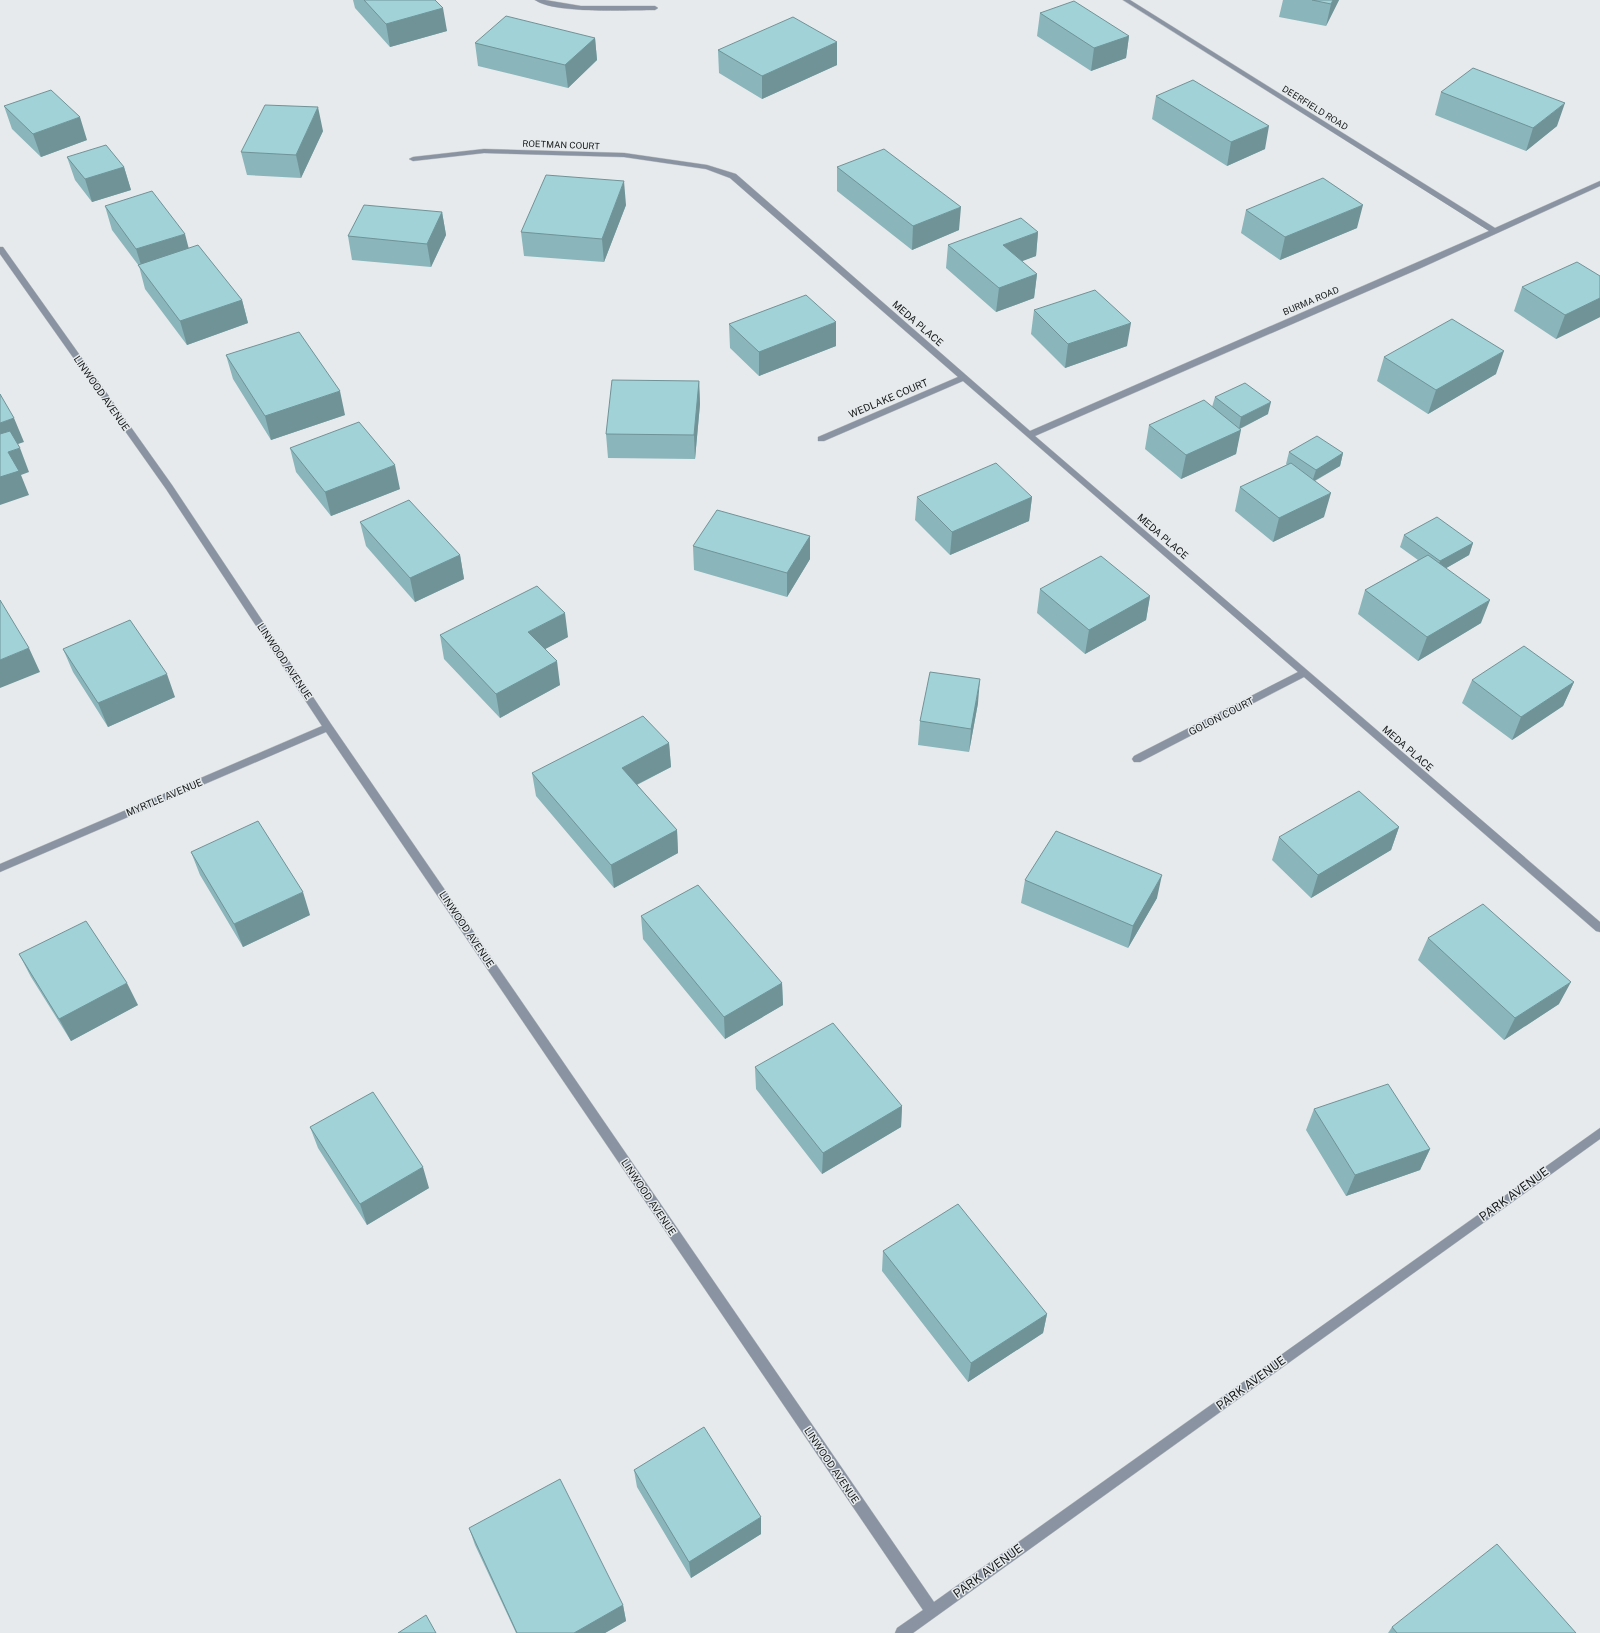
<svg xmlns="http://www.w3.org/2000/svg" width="1600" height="1633" font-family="'Public Sans',sans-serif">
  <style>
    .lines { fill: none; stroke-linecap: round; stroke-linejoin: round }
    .street-casing { stroke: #c5c8cb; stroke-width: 1 }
    .street { fill: #8993a1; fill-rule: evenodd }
    .wall { fill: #8ab5ba }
    .shaded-wall { fill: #709397 }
    .building { fill: #a0d2d8; stroke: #709397 }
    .labels { text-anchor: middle; stroke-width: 3; stroke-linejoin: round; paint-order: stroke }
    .far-street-label { font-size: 9px; fill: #161818; stroke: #e6eaed }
    .street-label { font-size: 10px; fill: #161818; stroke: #e6eaed }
    .near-street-label { font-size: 12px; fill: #161818; stroke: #e6eaed }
  </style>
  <rect width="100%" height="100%" fill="#e6eaed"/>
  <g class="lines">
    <defs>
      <path id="street" d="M535 0H545L581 6H655L658 8 655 10C629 10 554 14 535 0Z
        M1123 0H1130L1495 228 1600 181V186L1421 268 1035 436 1600 922V932L1596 931 1304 677 1140 762H1134L1132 759 1134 756 1298 672 963 381 824 441H818V437L958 377 730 178 706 169 624 157 484 153 413 161 409 159 413 157 484 149 624 153 707 165 736 174 1030 431 1489 231Z
        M0 247H3L172 485 331 724 934 1602 1600 1128V1139L913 1633H895L897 1628 923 1610 326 732 0 872V864L322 726 166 489 0 254Z"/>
    </defs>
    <!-- street casing -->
    <use href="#street" class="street-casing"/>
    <!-- street -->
    <use href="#street" class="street"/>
  </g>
  <!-- wall -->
  <path class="wall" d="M353 0H435L447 31 390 47 355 8Z
    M1283 0H1339L1326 26 1279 17Z
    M1040 13 1129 36 1126 58 1091 71 1037 36Z
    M595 38 597 60 568 88 478 66 475 43Z
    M837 42V65L762 99 719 73 718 50Z
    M1441 92 1557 126 1526 151 1435 115Z
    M1156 96 1265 149 1227 166 1152 119Z
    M4 106 87 140 41 157 12 129Z
    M323 131 301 178 247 175 241 152Z
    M67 157 124 167 131 190 92 202 75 180Z
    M837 167 959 230 912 250 837 191Z
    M626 205 604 262 524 256 521 232Z
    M105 206 189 248 242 300 248 323 187 345 145 289 139 266 112 230Z
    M1246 210 1357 228 1280 260 1241 233Z
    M442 212 446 235 431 267 352 260 348 236Z
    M1038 232 1036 256 1021 261 1037 274 1034 298 996 312 946 268 948 245Z
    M1600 276V317L1556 339 1514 311 1522 287Z
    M1034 310 1127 346 1065 368 1031 334Z
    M729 324 836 346 759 376 730 348Z
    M226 355 345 415 271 440 233 379Z
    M1384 357 1496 374 1428 414 1377 381Z
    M699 381 700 404 695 459 608 458 606 434Z
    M1215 397 1268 414 1240 429 1236 454 1181 479 1145 449 1149 425 1212 407Z
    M290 448 400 489 331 516 296 472Z
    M1289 452 1343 453 1340 466 1315 481 1324 517 1273 542 1235 511 1240 487 1287 465 1286 464Z
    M917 497H1032L1029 521 950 555 915 520Z
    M360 522 460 555 464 579 415 602 366 546Z
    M1404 535 1473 543 1469 555 1446 568 1481 623 1418 661 1358 614 1365 590 1418 560 1400 547Z
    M810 536V559L787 597 694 570 693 546Z
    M1040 589 1150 596 1146 620 1085 654 1037 613Z
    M440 635 568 637 545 649 560 685 500 718 444 659Z
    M63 649 175 697 108 727 73 672Z
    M1472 680 1574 682 1563 706 1512 740 1462 703Z
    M978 703 969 752 918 745 920 721Z
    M669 743 671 767 637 785 677 830 678 853 614 888 536 796 532 773Z
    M1399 827 1391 850 1311 898 1272 860 1279 837Z
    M191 852 310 915 243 947 200 875Z
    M1025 880 1157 898 1128 948 1021 903Z
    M641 916 782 983 783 1005 725 1039 643 939Z
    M1428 938 1559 1004 1504 1040 1418 960Z
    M19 954 138 1005 71 1041 31 977Z
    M755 1067 902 1106 901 1127 822 1174 756 1089Z
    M1314 1109 1430 1149 1420 1170 1346 1196 1306 1130Z
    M310 1127 429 1188 367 1225 318 1148Z
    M883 1251 1047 1314 1043 1333 968 1382 882 1271Z
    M634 1470 761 1534 691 1578 637 1487Z
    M469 1528 623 1605 626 1621 605 1633H516L475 1545Z
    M1392 1627 1576 1633H1388Z"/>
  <!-- shaded-wall -->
  <path class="shaded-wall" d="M1333 0H1339L1326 26 1331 4Z
    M443 8 447 31 390 47 386 24Z
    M1129 36 1126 58 1091 71 1094 48Z
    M595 38 597 60 568 88 565 65Z
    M837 42V65L762 99V76Z
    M1565 103 1557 126 1526 151 1533 128Z
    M318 107 323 131 301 178 296 155Z
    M80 117 87 140 41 157 33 134Z
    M1269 126 1265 149 1227 166 1231 142Z
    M124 167 131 190 92 202 85 179Z
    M624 181 626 205 604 262 602 239Z
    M1363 205 1357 228 1280 260 1285 237Z
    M961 207 959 230 912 250 913 226Z
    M442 212 446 235 431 267 427 244Z
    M1038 232 1036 256 1001 269 1003 245Z
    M185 234 191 257 143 271 136 249Z
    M1037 274 1034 298 996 312 999 288Z
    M1600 298V317L1556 339 1565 315Z
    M242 300 248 323 187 345 180 321Z
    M836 322V346L759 376V352Z
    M1131 323 1127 346 1065 368 1068 344Z
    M1504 351 1496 374 1428 414 1436 390Z
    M699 381 700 404 695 459 694 435Z
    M340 391 345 415 271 440 265 416Z
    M1271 402 1268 414 1239 429 1241 417Z
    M14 418 24 442 0 450V423Z
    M1241 430 1236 454 1181 479 1186 455Z
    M20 448 29 472 21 475 29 495 0 505V477L8 452Z
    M1343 453 1340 466 1312 482 1316 470Z
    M395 465 400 489 331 516 325 492Z
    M1331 493 1324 517 1273 542 1279 518Z
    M1032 497 1029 521 950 555 952 532Z
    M810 536V559L787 597V573Z
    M1473 543 1469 555 1436 574 1440 561Z
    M460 555 464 579 415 602 410 578Z
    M1150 596 1146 620 1085 654 1089 630Z
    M1490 600 1481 623 1418 661 1427 637Z
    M565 613 568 637 532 656 528 632Z
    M29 648 40 672 0 688V660Z
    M557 661 560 685 500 718 496 694Z
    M167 674 175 697 108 727 98 703Z
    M980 679 978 703 969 752 971 729Z
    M1574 682 1563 706 1512 740 1521 717Z
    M669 743 671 767 624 791 622 768Z
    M1399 827 1391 850 1311 898 1318 875Z
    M677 830 678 853 614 888 611 865Z
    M1162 875 1157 898 1128 948 1133 926Z
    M303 892 310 915 243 947 234 924Z
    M1571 982 1559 1004 1504 1040 1515 1018Z
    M127 983 138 1005 71 1041 59 1019Z
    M782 983 783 1005 725 1039 724 1017Z
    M902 1106 901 1127 822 1174 823 1153Z
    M1430 1149 1420 1170 1346 1196 1355 1175Z
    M423 1167 429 1188 367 1225 360 1204Z
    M1047 1314 1043 1333 968 1382 971 1363Z
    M761 1517V1534L691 1578 689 1562Z
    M623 1605 626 1621 605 1633H574Z"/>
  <!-- building -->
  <path class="building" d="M364 0H435L443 8 386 24Z
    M1312 0H1333L1331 4Z
    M1074 1 1129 36 1094 48 1040 13Z
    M506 16 595 38 565 65 475 43Z
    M793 17 837 42 762 76 718 50Z
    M1473 68 1565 103 1533 128 1441 92Z
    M1193 80 1269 126 1231 142 1156 96Z
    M51 90 80 117 33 134 4 106Z
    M265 105 318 107 296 155 241 152Z
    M106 145 124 167 85 179 67 157Z
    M884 149 961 207 913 226 837 167Z
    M546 175 624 181 602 239 521 232Z
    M1323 178 1363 205 1285 237 1246 210Z
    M152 191 185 234 136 249 105 206Z
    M364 205 442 212 427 244 348 236Z
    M1021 218 1038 232 1003 245 1037 274 999 288 948 245Z
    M198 245 242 300 180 321 138 265Z
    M1577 262 1600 276V298L1565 315 1522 287Z
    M1095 290 1131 323 1068 344 1034 310Z
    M806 295 836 322 759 352 729 324Z
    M1452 319 1504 351 1436 390 1384 357Z
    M299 332 340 391 265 416 226 355Z
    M612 380 699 381 694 435 606 434Z
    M1245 383 1271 402 1241 417 1215 397Z
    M0 394 14 418 0 423Z
    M1204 400 1241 430 1186 455 1149 425Z
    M359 422 395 465 325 492 290 448Z
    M10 431 20 448 8 452 19 471 0 477V434Z
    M1317 436 1343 453 1316 470 1289 452Z
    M996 463 1032 497 952 532 917 497Z
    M1291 463 1331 493 1279 518 1240 487Z
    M409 500 460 555 410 578 360 522Z
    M717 510 810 536 787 573 693 546Z
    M1437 517 1473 543 1440 561 1404 535Z
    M1428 555 1490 600 1427 637 1365 590Z
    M1101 556 1150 596 1089 630 1040 589Z
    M537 586 565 613 528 632 557 661 496 694 440 635Z
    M0 600 29 648 0 660Z
    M130 620 167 674 98 703 63 649Z
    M1524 646 1574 682 1521 717 1472 680Z
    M930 672 980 679 971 729 920 721Z
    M643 716 669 743 622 768 677 830 611 865 532 773Z
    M1359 791 1399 827 1318 875 1279 837Z
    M258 821 303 892 234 924 191 852Z
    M1056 831 1162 875 1133 926 1025 880Z
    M698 885 782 983 724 1017 641 916Z
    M1483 904 1571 982 1515 1018 1428 938Z
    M86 921 127 983 59 1019 19 954Z
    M833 1023 902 1106 823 1153 755 1067Z
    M1388 1084 1430 1149 1355 1175 1314 1109Z
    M373 1092 423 1167 360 1204 310 1127Z
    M958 1204 1047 1314 971 1363 883 1251Z
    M704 1427 761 1517 689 1562 634 1470Z
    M560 1479 623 1605 574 1633H517L469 1528Z
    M1497 1544 1576 1633H1397L1392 1627Z
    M426 1615 436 1633H398Z"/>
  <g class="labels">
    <!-- far-street labels -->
    <g class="far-street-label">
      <text transform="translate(1315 108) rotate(32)" y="3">DEERFIELD ROAD</text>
      <text transform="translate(561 145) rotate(2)" y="3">ROETMAN COURT</text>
      <text transform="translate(1311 301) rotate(-23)" y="3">BURMA ROAD</text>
    </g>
    <!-- street labels -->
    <g class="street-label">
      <text transform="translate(918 323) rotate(41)" y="4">MEDA PLACE</text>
      <text transform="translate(102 393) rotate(55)" y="4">LINWOOD AVENUE</text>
      <text transform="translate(888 398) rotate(-23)" y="4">WEDLAKE COURT</text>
      <text transform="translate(1163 536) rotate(41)" y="4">MEDA PLACE</text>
      <text transform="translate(285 661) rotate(56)" y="4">LINWOOD AVENUE</text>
      <text transform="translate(1221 716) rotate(-27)" y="4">GOLON COURT</text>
      <text transform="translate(1408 748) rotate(41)" y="4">MEDA PLACE</text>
      <text transform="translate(164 797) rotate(-23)" y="4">MYRTLE AVENUE</text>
      <text transform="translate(467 929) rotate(56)" y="4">LINWOOD AVENUE</text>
      <text transform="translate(649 1197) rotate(56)" y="4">LINWOOD AVENUE</text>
      <text transform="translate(832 1465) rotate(56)" y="4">LINWOOD AVENUE</text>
    </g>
    <!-- near-street labels -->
    <g class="near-street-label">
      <text transform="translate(1514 1194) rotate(-36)" y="4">PARK AVENUE</text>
      <text transform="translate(1251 1383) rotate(-36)" y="4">PARK AVENUE</text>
      <text transform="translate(988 1571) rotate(-36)" y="4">PARK AVENUE</text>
    </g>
  </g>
</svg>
